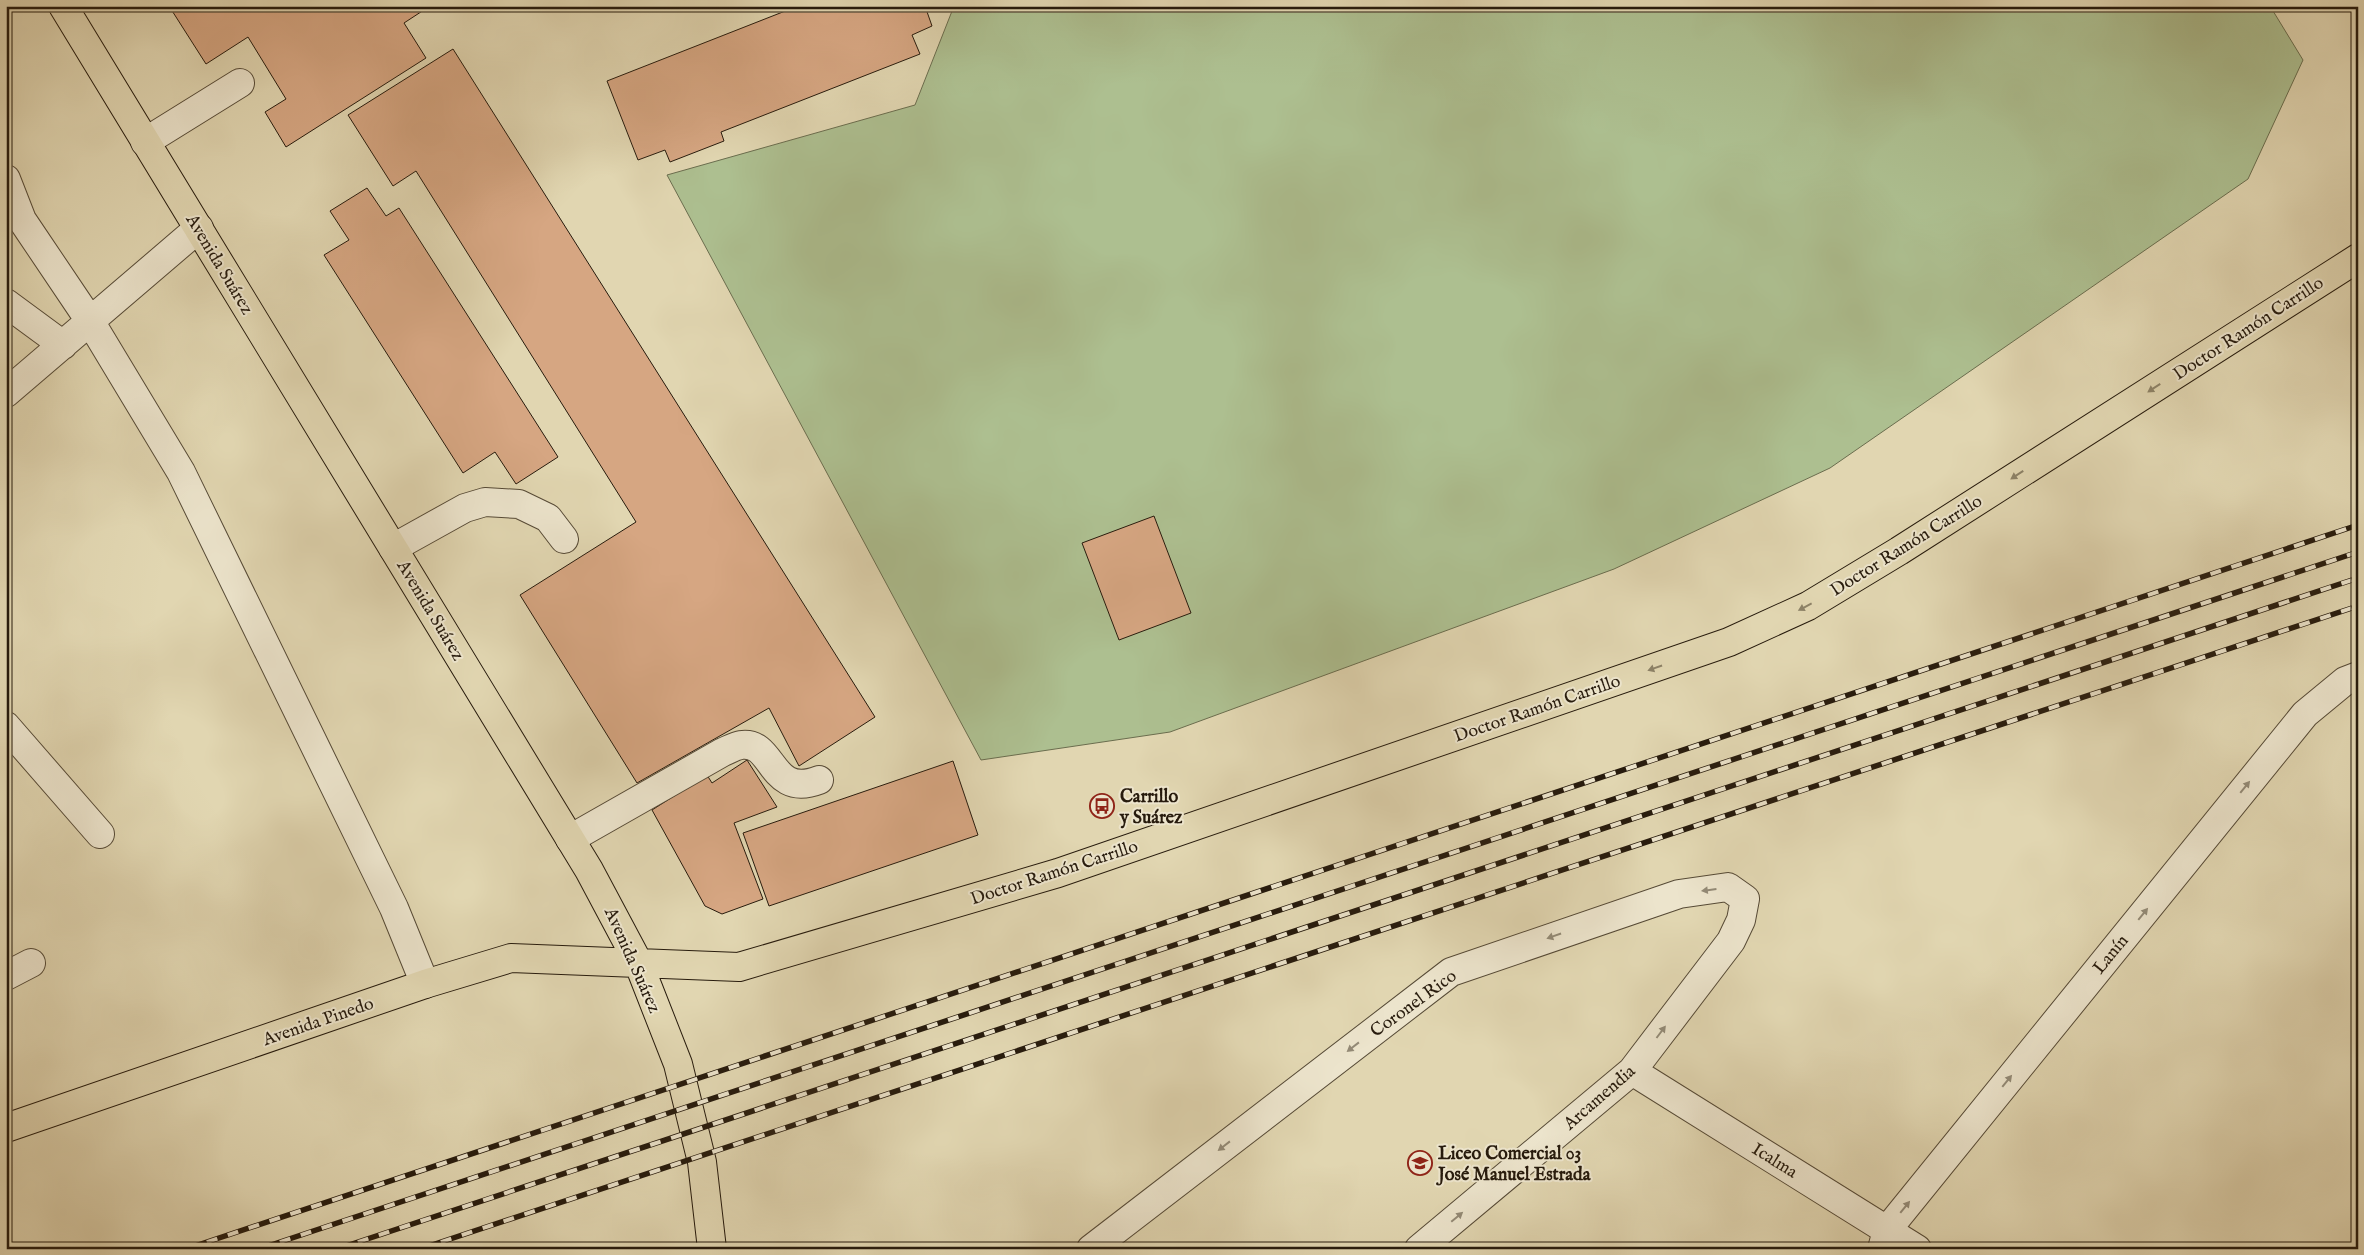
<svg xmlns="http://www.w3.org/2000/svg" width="2364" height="1255" font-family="'IM FELL English',serif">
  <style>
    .green { fill: #adbf90; stroke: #6a6d4e }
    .building { fill: #d6a682; stroke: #271b0d }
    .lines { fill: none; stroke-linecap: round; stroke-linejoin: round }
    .minor-casing { stroke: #564a36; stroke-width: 30 }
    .major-casing { stroke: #271b0d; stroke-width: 30 }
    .minor { stroke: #ece4cc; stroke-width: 28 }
    .major { stroke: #e1d6b1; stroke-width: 28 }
    .rail-casing { stroke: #271b0d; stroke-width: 5.5 }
    .rail { stroke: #ece4cc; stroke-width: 4; stroke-dasharray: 11; stroke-linecap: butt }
    .oneway { fill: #8d8267 }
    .oneway2 { fill: #938a76 }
    .labels { text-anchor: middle; stroke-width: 4; stroke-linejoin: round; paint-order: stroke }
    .street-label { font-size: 18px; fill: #271b0d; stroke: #ece4cc }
    .poi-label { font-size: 18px; font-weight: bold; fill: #271b0d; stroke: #ece4cc; text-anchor: start }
  </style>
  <rect width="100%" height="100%" fill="#e1d6b1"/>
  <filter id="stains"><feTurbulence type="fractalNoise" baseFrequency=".004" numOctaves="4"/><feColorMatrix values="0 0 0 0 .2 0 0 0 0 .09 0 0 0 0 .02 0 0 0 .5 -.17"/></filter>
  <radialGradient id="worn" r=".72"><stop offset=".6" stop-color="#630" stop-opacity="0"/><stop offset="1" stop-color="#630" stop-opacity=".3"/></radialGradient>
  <!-- green -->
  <path class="green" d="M954 6H2270L2303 60 2248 179 1830 468 1614 569 1170 732 981 760 667 175 915 105Z"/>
  <!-- building -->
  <path class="building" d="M169 6H430L404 23 426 58 286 147 265 112 286 99 248 37 206 64Z
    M798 6H925L932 26 912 35 920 54 721 132 724 141 670 162 665 150 638 160 607 81Z
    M453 49 875 717 799 766 769 708 637 783 520 595 636 522 416 171 393 186 348 115Z
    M367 188 386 216 399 208 558 457 516 484 495 452 463 473 324 255 349 240 330 211Z
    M1154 516 1191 613 1119 640 1082 543Z
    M747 760 777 807 734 823 763 899 722 914 705 906 652 810 707 775 712 783Z
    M953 761 978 835 769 906 743 833Z"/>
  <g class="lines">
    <defs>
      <path id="minor" d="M145 142 240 83
        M6 179 22 220 90 321 181 472 394 908 425 984
        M6 303 63 345
        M6 393 199 228
        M393 548 465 508 485 502 519 504 548 518 564 539
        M6 726 100 834
        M570 839 723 752C728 750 735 746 741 745 775 740 769 799 819 780
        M6 976 31 963
        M1632 1071 1917 1249
        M1091 1249 1451 972 1679 894 1728 887 1745 899 1741 920 1731 941 1632 1071 1419 1249
        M1882 1249 1887 1230 2305 714 2345 681 2358 676"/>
      <path id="major" d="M63 6 589 870 638 962 678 1064 702 1162 712 1249
        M6 1128 425 984 511 958 739 967 1058 873 1729 642 1808 606 1899 551 2358 258"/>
    </defs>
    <!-- minor casing -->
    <use href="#minor" class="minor-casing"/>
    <!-- major casing -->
    <use href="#major" class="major-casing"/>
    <!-- minor -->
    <use href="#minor" class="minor"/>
    <!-- major -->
    <use href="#major" class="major"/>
    <defs>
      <path id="rail" d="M186 1249 2358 525
        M259 1249 2358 552
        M337 1249 2358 578
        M420 1249 2358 606"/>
    </defs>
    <!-- rail casing -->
    <use href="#rail" class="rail-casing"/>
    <!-- rail -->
    <use href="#rail" class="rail"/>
  </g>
  <!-- one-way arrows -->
  <defs><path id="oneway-solid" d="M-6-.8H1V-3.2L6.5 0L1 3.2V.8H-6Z" transform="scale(1.25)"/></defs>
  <g class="oneway">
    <use href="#oneway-solid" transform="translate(2154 388) rotate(147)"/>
    <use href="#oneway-solid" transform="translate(2017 475) rotate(147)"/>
    <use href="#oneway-solid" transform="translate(1805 607) rotate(152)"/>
    <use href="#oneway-solid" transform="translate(1655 668) rotate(161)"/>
  </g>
  <g class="oneway2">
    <use href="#oneway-solid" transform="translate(2245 787) rotate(-51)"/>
    <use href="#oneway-solid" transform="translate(1709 890) rotate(173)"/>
    <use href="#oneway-solid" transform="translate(2143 914) rotate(-51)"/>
    <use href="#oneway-solid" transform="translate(1554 936) rotate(161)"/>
    <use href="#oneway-solid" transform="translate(1661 1032) rotate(-53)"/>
    <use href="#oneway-solid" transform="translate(1353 1047) rotate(142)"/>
    <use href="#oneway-solid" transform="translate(2007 1081) rotate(-51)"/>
    <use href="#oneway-solid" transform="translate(1224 1146) rotate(142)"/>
    <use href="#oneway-solid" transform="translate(1905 1207) rotate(-51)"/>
    <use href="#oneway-solid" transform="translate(1457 1217) rotate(-40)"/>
  </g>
  <!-- icons -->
  <defs>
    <symbol id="bus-ring" viewBox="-11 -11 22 22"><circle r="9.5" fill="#ece4cc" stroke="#8f2418" stroke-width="1.5"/><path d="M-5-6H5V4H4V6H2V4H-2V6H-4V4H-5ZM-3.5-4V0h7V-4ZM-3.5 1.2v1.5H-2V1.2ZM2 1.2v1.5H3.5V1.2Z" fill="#8f2418"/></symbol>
    <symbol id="school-ring" viewBox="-11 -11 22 22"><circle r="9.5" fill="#ece4cc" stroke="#8f2418" stroke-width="1.5"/><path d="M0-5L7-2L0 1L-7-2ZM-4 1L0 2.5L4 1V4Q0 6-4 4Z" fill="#8f2418"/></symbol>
  </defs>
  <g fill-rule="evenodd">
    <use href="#bus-ring" x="1088" y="792" width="28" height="28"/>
    <use href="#school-ring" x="1406" y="1149" width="28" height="28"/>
  </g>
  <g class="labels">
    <!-- street labels -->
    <g class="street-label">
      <text transform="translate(220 264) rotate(59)" y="6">Avenida Suárez</text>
      <text transform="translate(2248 328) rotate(-33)" y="6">Doctor Ramón Carrillo</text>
      <text transform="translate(1906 545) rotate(-32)" y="6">Doctor Ramón Carrillo</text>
      <text transform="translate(431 610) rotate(59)" y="6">Avenida Suárez</text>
      <text transform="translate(1537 708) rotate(-19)" y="6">Doctor Ramón Carrillo</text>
      <text transform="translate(1054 872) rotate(-18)" y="6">Doctor Ramón Carrillo</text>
      <text transform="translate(2110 954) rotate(-51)" y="6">Lanín</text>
      <text transform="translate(633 960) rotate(66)" y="6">Avenida Suárez</text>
      <text transform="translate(1413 1003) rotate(-36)" y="6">Coronel Rico</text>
      <text transform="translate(318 1021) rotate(-19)" y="6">Avenida Pinedo</text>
      <text transform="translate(1599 1097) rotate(-41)" y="6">Arcamendia</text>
      <text transform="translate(1775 1160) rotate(32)" y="6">Icalma</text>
    </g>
    <!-- poi labels -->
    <g class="poi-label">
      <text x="1120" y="802">Carrillo<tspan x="1120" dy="21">y Suárez</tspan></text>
      <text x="1438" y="1159">Liceo Comercial 03<tspan x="1438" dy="21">José Manuel Estrada</tspan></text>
    </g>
  </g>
  <!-- margin -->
  <rect width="2364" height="1255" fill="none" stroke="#e1d6b1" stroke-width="25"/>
  <rect x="8" y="8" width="2349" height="1240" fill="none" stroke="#271b0d" stroke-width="2.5"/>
  <rect x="12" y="12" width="2339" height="1230" fill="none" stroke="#271b0d"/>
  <rect width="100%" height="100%" filter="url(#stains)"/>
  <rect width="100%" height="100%" fill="url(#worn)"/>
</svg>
